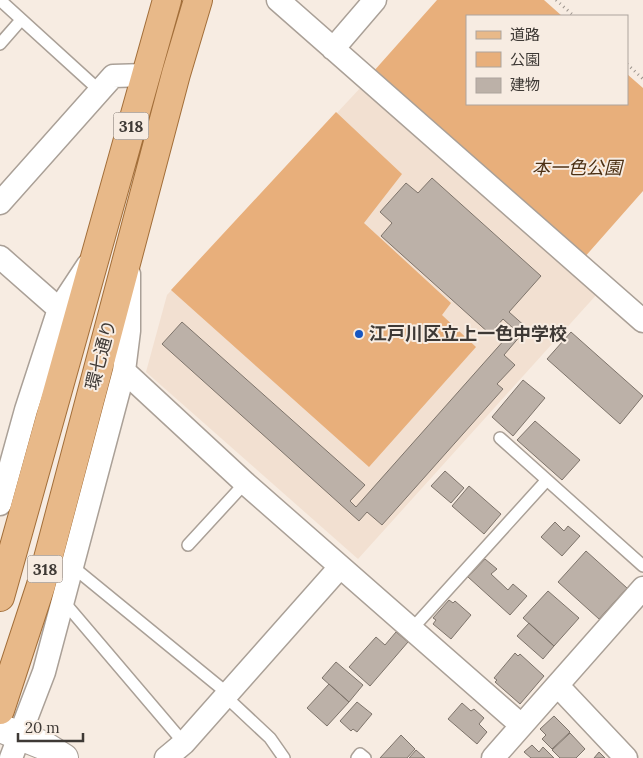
<svg xmlns="http://www.w3.org/2000/svg" width="643" height="758" font-family="Lora,'Noto Sans JP',serif">
  <style>
    .built { fill: #f2e0d1 }
    .green { fill: #e8af7b }
    .building { fill: #bcb1a8; stroke: #7e746b }
    .lines { fill: none; stroke-linecap: round; stroke-linejoin: round }
    .service-casing { stroke: #aaa097; stroke-width: 14 }
    .minor-casing { stroke: #aaa097; stroke-width: 25 }
    .tertiary-casing { stroke: #aaa097; stroke-width: 30 }
    .primary-casing { stroke: #a26e39; stroke-width: 30 }
    .path { stroke: #9c948d; stroke-width: 3; stroke-dasharray: 1 4; stroke-linecap: butt }
    .service { stroke: #fff; stroke-width: 11 }
    .minor { stroke: #fff; stroke-width: 22 }
    .tertiary { stroke: #fff; stroke-width: 28 }
    .primary { stroke: #e8b989; stroke-width: 28 }
    .poi-dot { fill: #1756c1; stroke: #f7ece2; stroke-width: 2 }
    .labels { text-anchor: middle; stroke-width: 4; stroke-linejoin: round; paint-order: stroke }
    .shield { fill: #f7ece2; stroke: #766f69; stroke-width: 1 }
    .shield-label { font-size: 16px; font-weight: bold; fill: #3e3935 }
    .park-label { font-size: 18px; font-style: italic; fill: #4c3014; stroke: #f7ece2 }
    .poi-label { font-size: 18px; font-weight: bold; fill: #3e3935; stroke: #f7ece2; text-anchor: start }
    .street-label { font-size: 18px; fill: #3e3935; stroke: #f7ece2 }
  </style>
  <rect width="100%" height="100%" fill="#f7ece2"/>
  <!-- built -->
  <path class="built" d="M363 85 598 293 358 559 146 372 167 295Z"/>
  <!-- green -->
  <path class="green" d="M437 0H544L562 16H467V104H627V74L643 88V191L583 259 373 72Z
    M336 112 402 174 364 223 451 303 442 315 476 347 369 467 171 290Z"/>
  <!-- building -->
  <path class="building" d="M432 178 541 276 509 312 527 328 504 355 515 365 497 384 503 389 382 525 367 512 359 521 162 344 182 322 365 485 350 501 356 507 514 329 503 319 490 334 381 236 392 223 380 212 406 183 418 193Z
    M571 332 643 396 620 424 547 359Z
    M523 380 545 398 513 436 492 417Z
    M535 421 580 460 562 480 517 440Z
    M445 471 464 488 451 503 431 486Z
    M469 486 501 514 484 534 452 506Z
    M555 522 564 531 568 526 580 536 562 556 541 537Z
    M586 551 627 588 599 619 558 582Z
    M485 559 497 569 491 574 508 590 513 584 527 596 510 615 468 577Z
    M548 591 579 618 554 646 523 618Z
    M449 600 453 603 455 601 471 615 451 639 433 624 436 620 433 618Z
    M529 623 554 646 543 659 517 636Z
    M396 632 408 642 370 686 349 667 376 637 385 645Z
    M515 653 518 656 520 654 544 676 520 704 495 682 497 680 494 678Z
    M336 662 363 685 349 702 322 678Z
    M329 684 349 702 327 726 307 708Z
    M357 702 372 714 357 732 353 729 351 731 340 721Z
    M462 703 471 711 474 709 484 718 479 724 487 732 477 744 448 719Z
    M554 716 570 732 552 749 542 739 546 735 540 729Z
    M570 733 585 749 576 758H560L552 750Z
    M401 735 415 749 407 758H380Z
    M532 745 539 752 543 747 554 758H531L524 752Z
    M416 750 425 758H409Z
    M599 752 605 758H594Z"/>
  <g class="lines">
    <defs>
      <path id="service" d="M0 0 100 91
        M0 44 21 20
        M500 438 643 566
        M188 545 245 483
        M73 567 221 688 224 695 270 738 284 758
        M64 602 184 743
        M411 630 546 481
        M357 758 360 754 365 758"/>
      <path id="minor" d="M278 0 643 321
        M333 49 375 0
        M0 203 113 76 146 75
        M0 257 59 309
        M124 371 245 483 521 725
        M0 504 26 410 59 309 88 265
        M558 686 626 758
        M11 758 44 672 124 371 129 331V274
        M166 758 184 743 340 567
        M493 758 643 588"/>
      <path id="tertiary" d="M0 728 45 746 64 758"/>
      <path id="primary" d="M0 597 167 0
        M0 710 41 585 176 74 198 0"/>
    </defs>
    <!-- service casing -->
    <use href="#service" class="service-casing"/>
    <!-- minor casing -->
    <use href="#minor" class="minor-casing"/>
    <!-- tertiary casing -->
    <use href="#tertiary" class="tertiary-casing"/>
    <!-- primary casing -->
    <use href="#primary" class="primary-casing"/>
    <!-- path -->
    <path class="path" d="M556 0 574 16
      M627 64 643 79"/>
    <!-- service -->
    <use href="#service" class="service"/>
    <!-- minor -->
    <use href="#minor" class="minor"/>
    <!-- tertiary -->
    <use href="#tertiary" class="tertiary"/>
    <!-- primary -->
    <use href="#primary" class="primary"/>
  </g>
  <!-- markers -->
  <circle class="poi-dot" cx="359" cy="334" r="5"/>
  <g class="labels">
    <!-- shield labels -->
    <g class="shield">
      <rect x="113.5" y="112.5" width="35" height="27" rx="4"/>
      <rect x="27.5" y="555.5" width="35" height="27" rx="4"/>
    </g>
    <g class="shield-label">
      <text x="131" y="132">318</text>
      <text x="45" y="575">318</text>
    </g>
    <!-- park labels -->
    <g class="park-label">
      <text x="577" y="174">本一色公園</text>
    </g>
    <!-- poi labels -->
    <g class="poi-label">
      <text x="369" y="340">江戸川区立上一色中学校</text>
    </g>
    <!-- street labels -->
    <g class="street-label">
      <text transform="translate(101 355) rotate(-75)" y="6">環七通り</text>
    </g>
  </g>
  <!-- legend -->
  <rect x="466" y="15" width="162" height="90" fill="#f7ece2" stroke="#ada49d"/>
  <rect x="476" y="31" width="25" height="8" fill="#e8b989" stroke="#ada49d"/>
  <text x="510" y="40" font-size="15" fill="#3e3935">道路</text>
  <rect x="476" y="52" width="25" height="15" fill="#e8af7b" stroke="#ada49d"/>
  <text x="510" y="65" font-size="15" fill="#3e3935">公園</text>
  <rect x="476" y="78" width="25" height="15" fill="#bcb1a8" stroke="#ada49d"/>
  <text x="510" y="90" font-size="15" fill="#3e3935">建物</text>
  <!-- scale -->
  <path d="M18 733v8h65v-8" fill="none" stroke="#3e3935" stroke-width="2.5"/>
  <text x="25" y="733" font-size="15" fill="#3e3935" stroke="#f7ece2" stroke-width="4" paint-order="stroke">20 m</text>
</svg>
